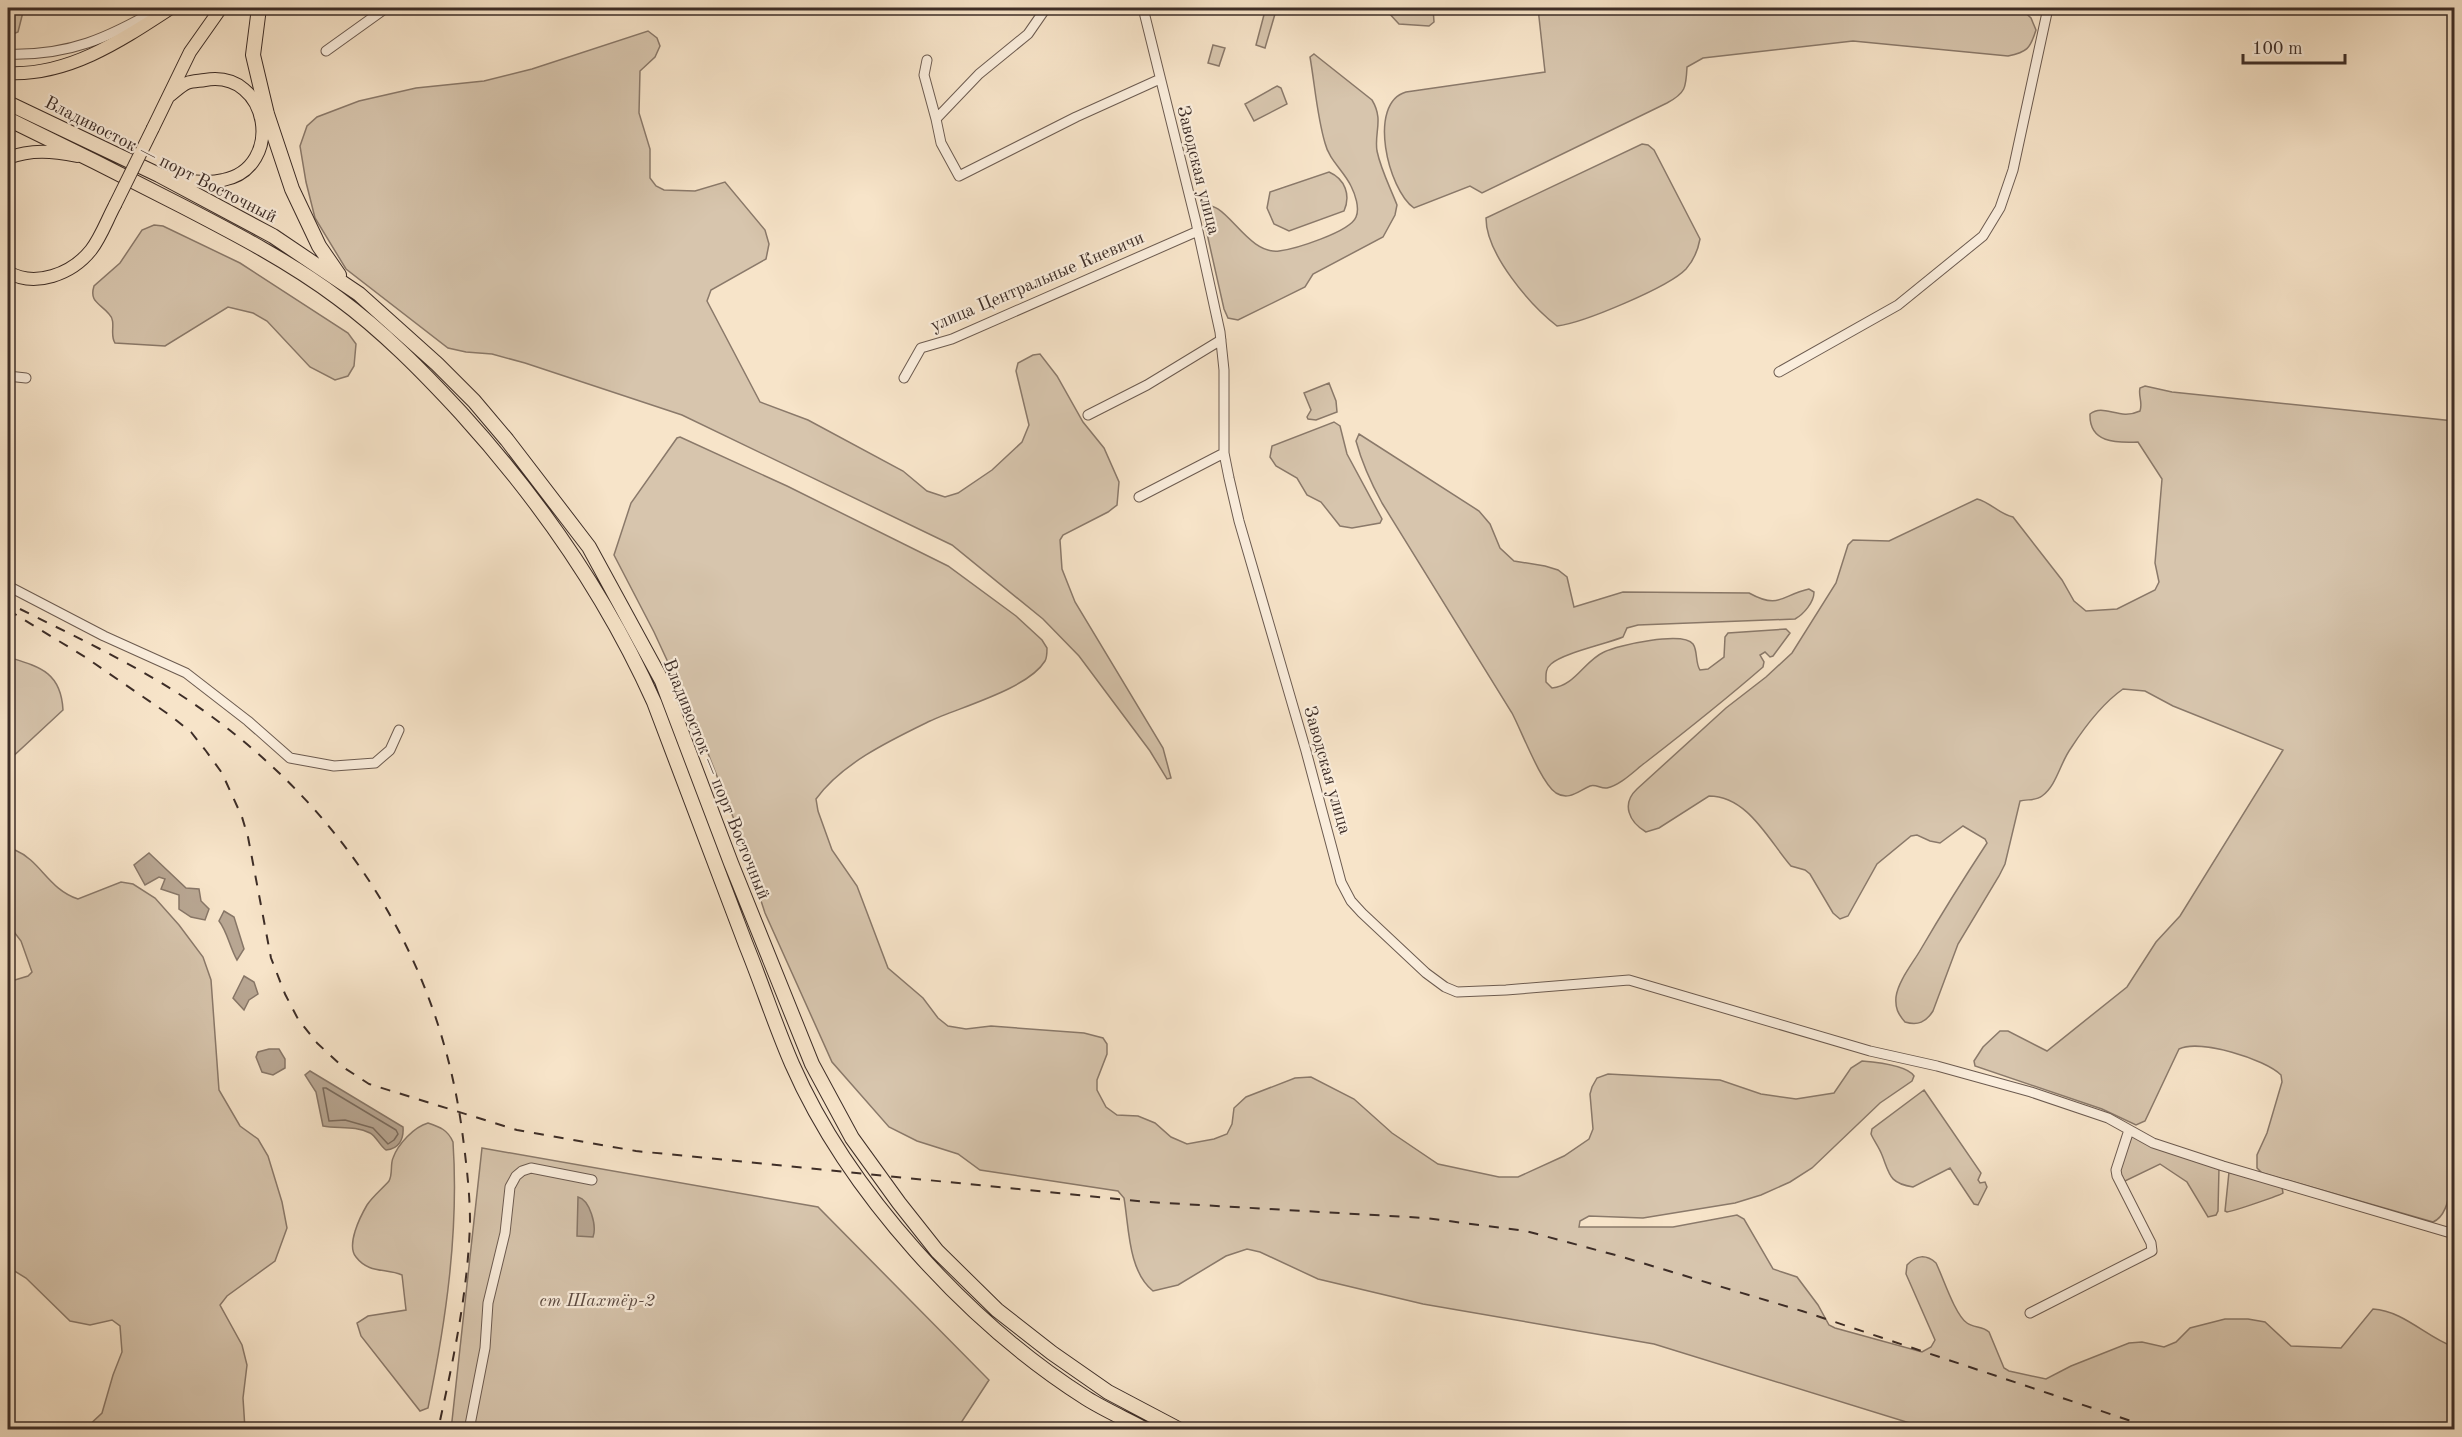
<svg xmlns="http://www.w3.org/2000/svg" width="2462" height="1437" font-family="'Old Standard TT',serif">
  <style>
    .green { fill: #d7c5ad; stroke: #8a796a; stroke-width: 1.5 }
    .water { fill: #b8a692; stroke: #877667; stroke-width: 1.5 }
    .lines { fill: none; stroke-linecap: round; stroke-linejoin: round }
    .shore { stroke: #7a6a5c; stroke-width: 1.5 }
    .minor-casing { stroke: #6c5b50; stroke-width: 11 }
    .major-casing { stroke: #3d2d27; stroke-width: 14 }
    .highway-casing { stroke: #3d2d27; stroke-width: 16 }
    .minor { stroke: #faeddc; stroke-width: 9 }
    .major { stroke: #f7e4c9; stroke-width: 12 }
    .highway { stroke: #f7e4c9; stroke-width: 14 }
    .rail { stroke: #3d2d27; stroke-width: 2; stroke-dasharray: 10 10; stroke-linecap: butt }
    .major-bridge-casing { stroke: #3d2d27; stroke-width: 14; stroke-linecap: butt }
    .major-bridge { stroke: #f7e4c9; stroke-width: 12 }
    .labels { text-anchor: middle; stroke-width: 4.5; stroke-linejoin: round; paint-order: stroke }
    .street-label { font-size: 18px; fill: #3d2d27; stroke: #faeddc }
    .park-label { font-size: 18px; font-style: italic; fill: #5c4b42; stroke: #faeddc }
  </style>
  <rect width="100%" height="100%" fill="#f7e4c9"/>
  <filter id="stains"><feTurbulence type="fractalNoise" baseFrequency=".00333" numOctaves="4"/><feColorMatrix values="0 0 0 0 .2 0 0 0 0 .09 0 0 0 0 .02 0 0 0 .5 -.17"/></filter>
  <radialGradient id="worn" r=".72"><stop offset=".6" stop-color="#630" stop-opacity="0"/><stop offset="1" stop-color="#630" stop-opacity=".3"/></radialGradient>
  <!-- green -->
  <path class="green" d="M8 8H24L18 32 8 36Z
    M1390 8H1433L1434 22 1429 26 1399 24 1386 10Z
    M1538 8H2020L2031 18 2036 30C2030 49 2027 52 2008 56L1853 41 1703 58 1687 67C1686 87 1686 93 1667 103L1482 193 1470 186 1414 208C1388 190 1367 103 1406 92L1545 72Z
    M1265 11 1275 14 1265 48 1256 45Z
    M648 31 657 38 660 46 655 57 640 71 639 113 650 149V178L656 186 664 190 695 191 725 182 765 230 769 244 766 259 711 290 707 301 760 402 808 420 903 471 927 491 945 497 958 493 992 470 1022 442 1029 425 1016 371 1018 363 1033 355 1040 354 1057 376 1083 422 1104 448 1119 482 1117 505 1108 512 1063 535 1060 540 1062 569 1075 602 1163 748 1171 778 1167 779 1150 751 1079 656 1043 619 952 545 682 415 525 363 492 354 466 352 448 348 346 269 315 218 306 182 300 146 307 126 317 117 359 101 416 88 484 81 532 69Z
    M1213 45 1225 48 1219 66 1208 63Z
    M1314 54 1372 100C1384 120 1374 132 1377 151 1381 170 1390 187 1397 205L1395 215 1383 237 1313 274 1305 287 1238 320 1228 318 1224 309 1201 207C1225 195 1245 255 1279 251 1295 249 1350 232 1356 217 1360 208 1355 194 1351 186 1344 171 1329 160 1325 143 1317 116 1315 86 1310 57Z
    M1277 86 1281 88 1287 104 1254 121 1245 104Z
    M1642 144 1648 145 1654 150 1700 239C1698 250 1694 260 1686 269 1669 287 1583 323 1557 326 1530 305 1486 254 1486 218Z
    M1329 172C1345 179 1351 195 1344 211L1289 231 1274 224 1267 208 1270 192Z
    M154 225 163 226 240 263 348 333 356 344 354 366 348 376 335 380 310 367 267 321 253 313 228 307 165 346 115 343C109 334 117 322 109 314 100 303 89 302 94 286L120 263 142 230Z
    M1329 383 1336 401 1337 412 1316 420 1308 419 1307 417 1311 410 1304 393Z
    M2145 386 2172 392 2454 421V1175C2449 1190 2449 1215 2433 1222L2262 1173 2257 1168V1155L2267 1133 2282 1082 2281 1075C2265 1059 2200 1039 2179 1049L2145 1121 2136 1125 2102 1109 1975 1066 1974 1061 1983 1047 2000 1031H2008L2047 1051 2127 987 2156 942 2180 916 2283 750 2173 706 2145 691 2123 689C2103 703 2084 728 2071 748 2060 763 2057 785 2042 796 2036 801 2027 799 2020 801L2005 864 1999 876 1958 944 1933 1011C1926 1022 1918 1026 1905 1022 1898 1014 1895 1008 1896 997 1898 981 1913 963 1921 949 1942 913 1964 878 1987 843L1985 839 1963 826 1940 843 1930 841 1917 835 1911 836 1877 864 1848 916 1840 919 1833 913 1810 874 1805 870 1791 866C1769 841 1748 796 1709 796L1659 828 1646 832C1629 822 1621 804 1637 789L1726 708 1766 677 1792 653 1836 583 1848 545 1853 540 1889 541 1977 499C1990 502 1999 514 2013 517L2062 580 2074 601 2086 611 2117 609 2155 590 2159 582 2155 563 2162 479 2138 442C2116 443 2089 443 2090 414 2104 403 2119 421 2140 411 2143 402 2138 396 2140 388Z
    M1334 422 1340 426 1347 454 1382 519 1380 523 1352 528 1340 526 1321 502 1307 495 1297 478 1276 466 1270 457 1272 446Z
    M1359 434 1479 511 1490 524 1500 548 1514 561 1545 566 1558 570 1567 577 1574 607 1623 592 1749 593C1780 610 1781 595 1809 589L1814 592C1814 602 1804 614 1795 619L1638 625 1627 628 1623 637C1606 644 1563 653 1551 664 1545 669 1546 675 1546 682L1552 688C1575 686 1584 661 1604 652 1618 645 1683 631 1693 644 1698 651 1695 663 1700 670L1708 669 1724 657 1725 637 1728 633 1786 629 1790 633 1773 656 1770 657 1765 652 1760 655 1764 662 1763 667C1725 700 1686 731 1646 762 1635 770 1621 785 1607 788 1601 789 1596 784 1590 786 1578 791 1569 801 1556 793 1541 783 1522 732 1512 713L1382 503C1371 483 1362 463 1356 441Z
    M680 437 787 486 948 566 1016 616 1042 640 1047 648C1047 652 1047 658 1045 661 1028 689 960 707 930 721 891 740 842 763 816 799L818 811 832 850 857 886 888 968 923 998 938 1018 948 1026 966 1029 991 1026 1084 1033 1103 1038 1107 1044V1054L1097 1080V1090L1106 1107 1117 1115 1138 1116 1155 1123 1171 1137 1187 1144 1214 1139 1227 1134 1232 1124 1234 1108 1246 1097 1295 1078 1311 1077 1354 1099 1392 1133 1438 1164 1499 1177H1518L1564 1156 1589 1139 1593 1129 1590 1094 1592 1087 1597 1078 1608 1074 1720 1080 1761 1094 1796 1099 1834 1093 1851 1068 1862 1061C1874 1062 1907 1065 1914 1076L1912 1081 1880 1103 1812 1168 1790 1182 1761 1195 1735 1203 1643 1218 1589 1216 1580 1221 1579 1227H1673L1737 1215 1744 1219 1773 1269 1797 1277 1818 1305 1829 1325 1835 1328 1922 1352 1931 1347 1935 1340 1906 1274 1907 1265C1916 1255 1926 1254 1936 1263 1943 1277 1955 1315 1967 1323 1974 1328 1983 1326 1989 1332L2004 1368 2009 1371 2046 1379 2071 1366 2129 1343 2142 1342 2164 1347 2176 1342 2190 1328 2225 1319H2248L2265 1322 2291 1346 2341 1348 2373 1309C2404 1311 2426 1337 2454 1347V1429H1929L1654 1344 1423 1304 1318 1279 1260 1252 1247 1249 1226 1256 1178 1285 1153 1291C1128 1271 1129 1227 1124 1198L1118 1191 980 1170 958 1154 917 1141 889 1127 832 1062 765 913 735 822 696 723 654 632 614 555 631 503 677 438Z
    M8 657C40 667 61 672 63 710L8 761Z
    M15 850C41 861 48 889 78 899L121 882 133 884 155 898 179 925 203 957 211 980 219 1090 240 1126 258 1139 268 1156 282 1202 287 1228 275 1261 227 1296 220 1305 242 1345 247 1365 243 1398 245 1429H85L102 1413 113 1375 122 1352 120 1326 112 1320 90 1325 70 1321 26 1278 8 1267V982L28 976 32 972 21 941 8 924V852Z
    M1924 1090 1981 1173 1978 1180 1980 1183 1985 1182 1987 1187 1978 1205 1974 1204 1950 1168 1913 1187C1889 1183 1890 1175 1882 1155 1879 1147 1874 1141 1871 1134L1872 1129Z
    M428 1123C440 1127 448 1130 453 1142 459 1231 446 1321 428 1408L420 1411 361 1336 357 1323 368 1316 406 1310 402 1275C386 1268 369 1274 356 1257 346 1245 360 1217 367 1205 373 1196 382 1189 389 1181 393 1174 390 1165 393 1158 398 1144 414 1127 428 1123Z
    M2132 1136 2219 1168 2218 1211 2216 1215 2208 1217 2187 1182 2160 1164 2123 1182 2119 1170Z
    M482 1148 818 1207 989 1380 957 1429 451 1430Z
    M2229 1172 2282 1187 2283 1193C2281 1195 2234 1211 2227 1212L2225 1211Z"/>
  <!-- water -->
  <path class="water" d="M149 853 186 888 199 889 201 901 209 909 205 920 191 917 179 909V895L161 889 165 879 159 877 145 885 134 865Z
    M224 911 234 917 244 949 237 960C230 948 227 931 219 921Z
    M244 976 254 982 258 994 249 1000 244 1010 233 998Z
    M269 1049H279L285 1059V1068L273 1075 262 1072 256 1057 258 1052Z
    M310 1071 403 1127C404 1139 399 1149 386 1150 380 1146 376 1136 370 1133 355 1125 338 1129 323 1126L316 1092 305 1075Z
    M578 1197C590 1200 597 1226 593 1237L577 1236Z"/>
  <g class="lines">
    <!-- shore -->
    <path class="shore" d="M323 1088H326L396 1130 398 1134 394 1140 388 1144 373 1128 345 1120 329 1121Z"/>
    <defs>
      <path id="minor" d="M1046 8 1028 34 979 74 936 119 941 143 959 176 1076 117 1160 79
        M1143 8 1196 222 1220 332 1224 370V453L1229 478 1239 521 1306 751 1341 882 1351 901 1362 913 1426 973 1445 987 1457 992 1506 990 1629 980 1870 1051 1937 1066 2031 1092 2108 1118 2153 1143 2223 1166 2454 1234
        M326 51 386 8
        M8 54C69 56 108 38 160 8
        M927 60 924 75 936 119
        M1779 372 1898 305 1983 236 2000 208 2013 170 2048 8
        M8 376 26 378
        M904 378 921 348 952 339 1198 231
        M1088 415 1147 385 1221 340
        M1139 497 1224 453
        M8 586 104 636 186 673 248 721 290 758 334 766 375 763 390 750 399 730
        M2030 1313 2152 1251 2151 1243 2117 1176 2116 1170 2129 1130
        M469 1430 485 1348 488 1303 505 1233 510 1187 516 1176 522 1171 531 1168 592 1180"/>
      <path id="major" d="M8 73C69 76 122 40 171 8
        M153 128 190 52 221 8
        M8 158C31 149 53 151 77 156
        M164 176C184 179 203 185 223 180 285 168 270 69 205 80 199 81 192 81 187 83 180 86 174 93 168 97
        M8 272C35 288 72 274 91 250 101 237 107 220 115 205"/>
      <path id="highway" d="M259 8 253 55 267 114 292 189 319 246 339 275
        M8 103 159 175 273 236 359 294 437 364 474 401 507 440 589 547 662 681 731 863 812 1064 852 1138 899 1203 937 1251 997 1310 1052 1353 1108 1392 1180 1430
        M8 119C66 147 124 176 182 206 236 234 290 262 338 298 383 331 423 372 461 413 539 499 606 595 654 702 685 783 716 864 746 945 762 984 775 1025 792 1064 848 1192 968 1323 1086 1398 1105 1410 1126 1419 1146 1430"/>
    </defs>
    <!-- minor casing -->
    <use href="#minor" class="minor-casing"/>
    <!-- major casing -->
    <use href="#major" class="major-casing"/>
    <!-- highway casing -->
    <use href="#highway" class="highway-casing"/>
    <!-- minor -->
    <use href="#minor" class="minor"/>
    <!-- major -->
    <use href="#major" class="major"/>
    <!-- highway -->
    <use href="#highway" class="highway"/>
    <!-- rail -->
    <path class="rail" d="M20 609C82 640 147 670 204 711 346 812 438 957 462 1130 466 1161 470 1192 470 1222 468 1293 453 1361 438 1430
      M8 610 85 657 171 716 191 732 206 751 222 773 242 817 248 837 271 958 285 994 298 1019 317 1043 343 1067 369 1084 517 1130 636 1151 1148 1202 1425 1218 1526 1231 1619 1256 1802 1311 2158 1430"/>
    <defs>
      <path id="major-bridge" d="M115 205 153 128"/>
    </defs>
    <!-- major-bridge casing -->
    <use href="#major-bridge" class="major-bridge-casing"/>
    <!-- major-bridge -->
    <use href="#major-bridge" class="major-bridge"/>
  </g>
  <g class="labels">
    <!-- street labels -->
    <g class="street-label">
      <text transform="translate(161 159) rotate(27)" y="6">Владивосток — порт Восточный</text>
      <text transform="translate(1199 170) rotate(76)" y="6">Заводская улица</text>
      <text transform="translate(1037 281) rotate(-23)" y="6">улица Центральные Кневичи</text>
      <text transform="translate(1328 770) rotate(74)" y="6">Заводская улица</text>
      <text transform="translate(717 779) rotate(68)" y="6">Владивосток — порт Восточный</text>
    </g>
    <!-- park labels -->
    <g class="park-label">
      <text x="597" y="1306">ст Шахтёр-2</text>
    </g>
  </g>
  <!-- margin -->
  <rect width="2462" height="1437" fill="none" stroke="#f7e4c9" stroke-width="30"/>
  <rect x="9" y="9" width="2444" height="1419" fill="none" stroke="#3d2d27" stroke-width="3"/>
  <rect x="15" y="15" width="2432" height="1407" fill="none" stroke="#3d2d27" stroke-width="1.5"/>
  <!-- scale -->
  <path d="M2243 54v9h102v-9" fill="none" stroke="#3d2d27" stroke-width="3"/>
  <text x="2252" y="54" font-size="18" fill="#3d2d27" stroke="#faeddc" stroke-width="4.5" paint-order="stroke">100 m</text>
  <rect width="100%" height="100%" filter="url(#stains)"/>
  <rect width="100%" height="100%" fill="url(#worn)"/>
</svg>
